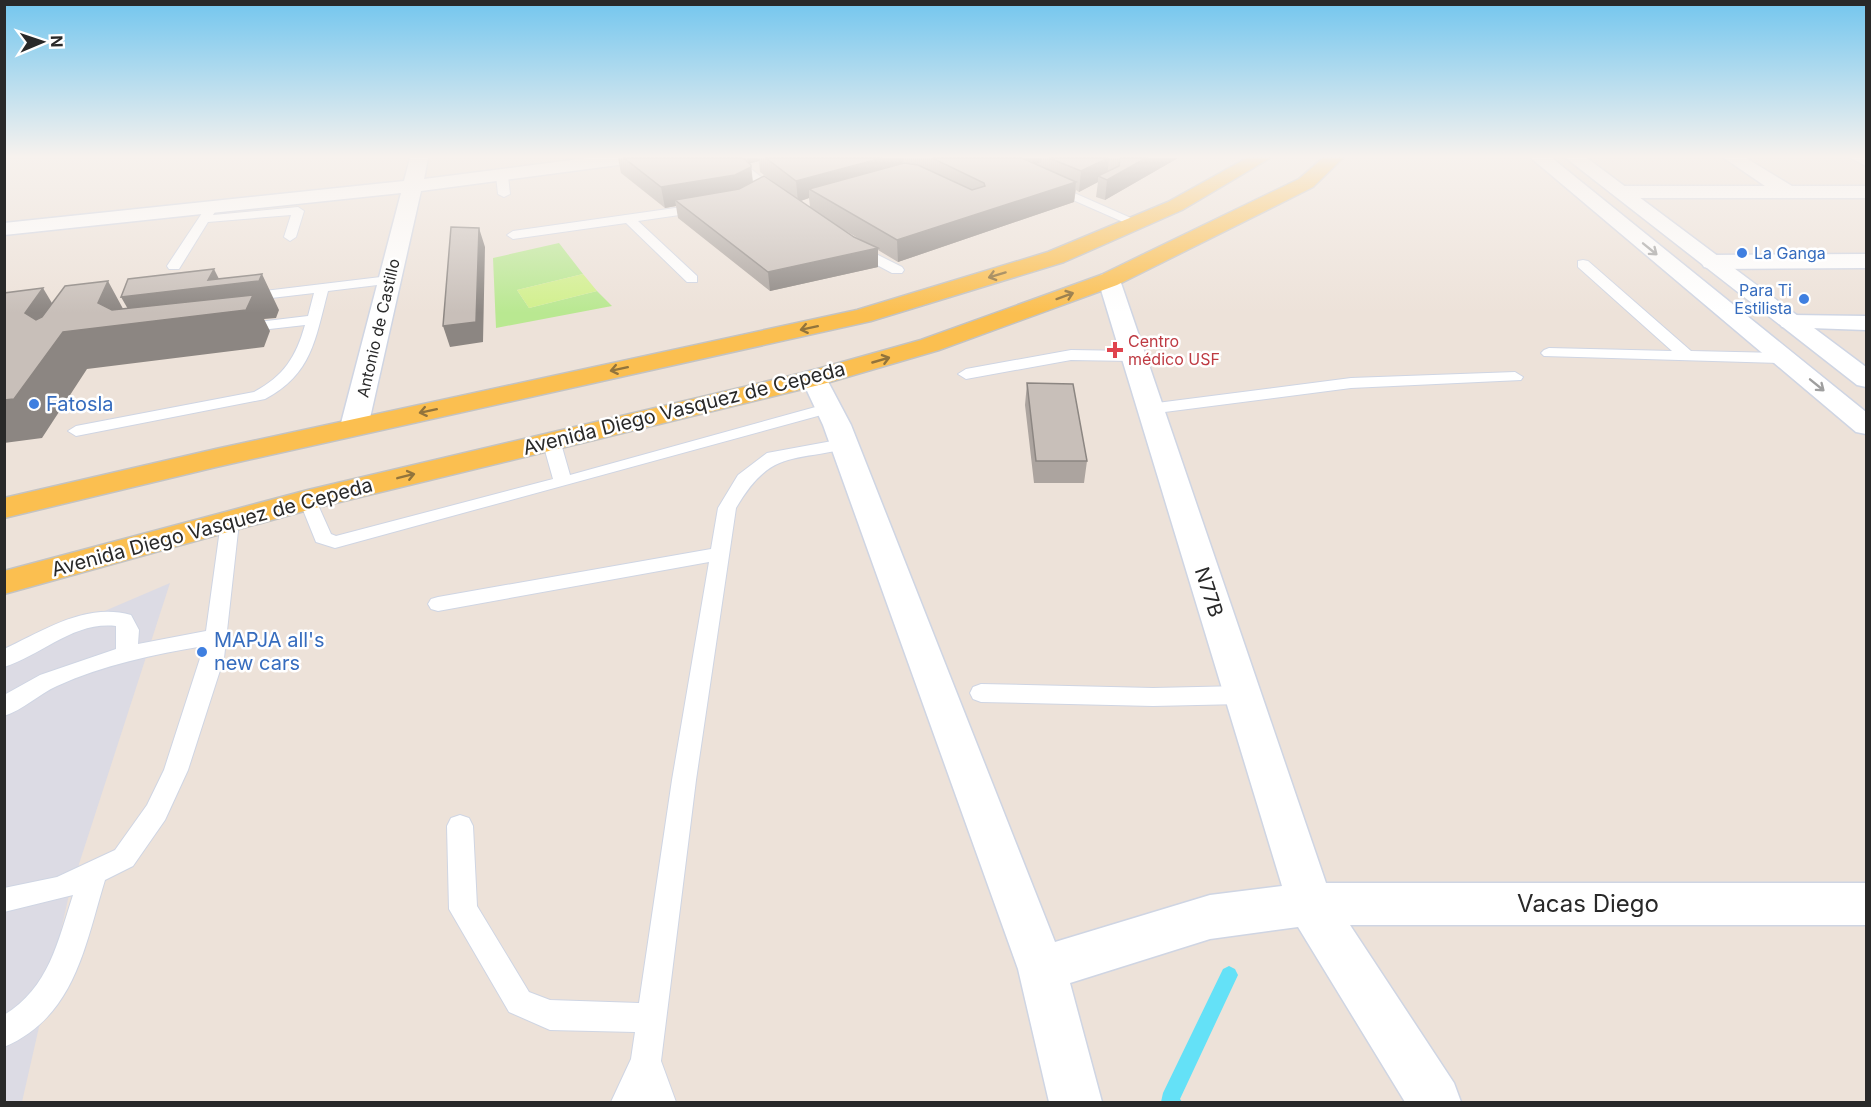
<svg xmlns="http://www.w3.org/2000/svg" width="1871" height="1107" font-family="Inter,sans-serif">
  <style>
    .industrial { fill: #dcdbe4 }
    .green { fill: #b9e891 }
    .pitch { fill: #d1f08c }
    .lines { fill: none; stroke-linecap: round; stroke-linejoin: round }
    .stream { fill: #64e1f7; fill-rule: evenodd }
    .lane-casing { stroke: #cfd5e3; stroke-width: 2 }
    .street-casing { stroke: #cfd5e3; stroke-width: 3 }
    .secondary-casing { stroke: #cfd5e3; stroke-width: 3 }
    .primary-casing { stroke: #c3c3c3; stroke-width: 3 }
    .lane { fill: #fff; fill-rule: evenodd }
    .street { fill: #fff; fill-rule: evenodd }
    .secondary { fill: #fff; fill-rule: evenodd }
    .primary { fill: #fbbf50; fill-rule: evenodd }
    .wall { fill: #aca49f; fill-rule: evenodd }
    .shaded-wall { fill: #8c8682 }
    .building { fill: #c8bfb9; stroke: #8c8682; stroke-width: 1.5 }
    .oneway { stroke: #9f9f9f }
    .oneway2 { stroke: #92743c }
    .shop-dot { fill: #3f7fe0; stroke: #fff; stroke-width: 2 }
    .health-dot { fill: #e0444e; stroke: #fff; stroke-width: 2 }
    .labels { text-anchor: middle; stroke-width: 5; stroke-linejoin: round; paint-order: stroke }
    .far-shop-label { font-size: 16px; fill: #366cbe; stroke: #fff; text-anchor: start }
    .far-street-label { font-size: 16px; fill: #292929; stroke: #fff }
    .far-health-label { font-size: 16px; fill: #be3a42; stroke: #fff; text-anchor: start }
    .shop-label { font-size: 20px; fill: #366cbe; stroke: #fff; text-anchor: start }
    .street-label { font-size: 20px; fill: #292929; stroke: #fff }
    .near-street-label { font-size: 24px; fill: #292929; stroke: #fff }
  </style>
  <rect width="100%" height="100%" fill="#ede2d9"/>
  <!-- industrial -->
  <path class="industrial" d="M170 583 69 895 22 1102H4V654Z"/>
  <!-- green -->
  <path class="green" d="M559 243 583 274 517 290 529 308 597 291 612 306 496 328 493 258Z"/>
  <!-- pitch -->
  <path class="pitch" d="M583 274 597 291 529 308 517 290Z"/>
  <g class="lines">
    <!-- stream -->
    <path class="stream" d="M1229 966 1235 969 1238 975 1180 1099 1182 1102H1161L1163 1093 1223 969Z"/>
    <defs>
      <path id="lane" d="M725 158H737L784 195 774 197Z
        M502 173 508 176 510 194 504 197 498 194 496 176Z
        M1048 185H1056L1140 222 1130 225 1048 189Z
        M703 204 709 208 707 211 638 221 697 276V282H687L626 223 513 239 507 235 513 231Z
        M206 207H214L216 210 213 215 298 207 304 211 296 237 290 241 284 237 291 215 208 222 179 269H169L167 266Z
        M854 243 902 267 904 270 902 273H892L849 250V244Z
        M1583 260 1588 261 1691 351 1784 353 1792 358 1784 363 1544 356 1541 353 1544 350 1549 348 1672 351 1578 267V261Z
        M389 276 394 277V283L328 291C315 340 312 374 265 399L76 436 68 431 76 426 254 392C284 376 296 357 305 325L242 332 235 328 242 324 308 316 314 293 245 301 240 300V294Z
        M1071 350 1132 351 1140 356 1132 361 1071 360 966 379 958 374 966 369Z
        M1515 372 1523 377 1521 380 1351 388 1149 414 1141 409 1149 404 1351 378Z
        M830 403 836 405 838 408 836 411 335 548 316 542 299 500 302 496H314L331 534 336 536 553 479 542 440 545 436 551 435 560 440 570 475Z
        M843 439 849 440 852 444 849 448C791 462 770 450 736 508L696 780 661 1061 676 1102H611L631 1059 635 1032 550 1030 509 1012 449 909 447 826 451 818 460 815 469 818 473 826 477 906 529 992 550 1000 639 1003 672 780 709 562 438 611 431 609 428 604 431 599 438 597 711 549 718 508 738 475 767 453Z
        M230 516 239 522 224 658 188 770 165 820 133 866 105 880C85 945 75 1017 4 1047V1015C49 988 58 941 73 895L4 912V888L57 877 115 850 147 805 164 770 204 646C154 654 103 665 57 686 39 694 23 710 4 716V695L40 675 116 649V626C74 621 42 655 4 667V649C43 631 86 602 131 615L139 630 138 644 206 631 221 522Z
        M981 684 1153 688 1242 686 1250 689 1253 695 1250 701 1242 704 1153 706 981 702 973 699 970 693 973 687Z"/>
      <path id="street" d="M410 158H428L424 179 587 158H642L633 163 421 191 368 427 364 433 354 435 344 433 340 427 401 193 4 235V223L404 181Z
        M1724 158H1746L1792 186H1866V198H1620L1610 192 1620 186H1765Z
        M1851 158H1866V166Z
        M1866 254V268L1712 269 1704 267 1701 262 1704 257 1712 255Z
        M1109 273 1117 275 1120 280 1326 883H1866V925H1350L1454 1083 1461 1102H1405L1298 927 1210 939 1070 983 1102 1102H1049L1018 969 823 425 801 378 805 372 814 370 823 372 851 425 1055 942 1210 895 1282 886 1098 280 1101 275Z
        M1791 315 1866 316V330L1782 327 1779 322 1782 317Z"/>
      <path id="secondary" d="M1531 158H1552L1866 412V434L1856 432Z
        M1566 158H1587L1866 367V387L1857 385Z"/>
      <path id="primary" d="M1247 158H1270L1182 210 1064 262 871 321 216 467 4 518V498L216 449 857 310 1048 252 1168 202Z
        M1323 158H1343L1313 187 1117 285 939 350 823 384 315 508 4 594V571L308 490 807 372 921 340 1101 275 1299 179Z"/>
    </defs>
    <!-- lane casing -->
    <use href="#lane" class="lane-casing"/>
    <!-- street casing -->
    <use href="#street" class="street-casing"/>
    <!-- secondary casing -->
    <use href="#secondary" class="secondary-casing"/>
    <!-- primary casing -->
    <use href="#primary" class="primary-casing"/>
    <!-- lane -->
    <use href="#lane" class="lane"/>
    <!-- street -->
    <use href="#street" class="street"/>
    <!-- secondary -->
    <use href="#secondary" class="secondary"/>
    <!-- primary -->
    <use href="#primary" class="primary"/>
  </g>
  <!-- wall -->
  <path class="wall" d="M618 158H1178L1105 200 1096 197 1098 182 1079 192 1076 190 1074 202 898 262 878 250V267L770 291 678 218 676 206 665 208 621 173ZM759 161 760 172 772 181 753 182 751 165 750 163ZM809 198 810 207 800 201ZM839 227 863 241 854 237Z
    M1027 383 1087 461 1084 483H1034L1025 405Z"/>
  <!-- shaded-wall -->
  <path class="shaded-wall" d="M748 158H758L759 161 748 164Z
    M882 158H903V173L809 189V198L798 202 796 181Z
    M1026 158H1041V162L1025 169Z
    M1109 158 1107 178 1098 176V182L1079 192 1081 171Z
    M1146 158H1178L1105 200 1107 180Z
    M751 165 753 188 675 200 676 206 665 208 661 187Z
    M1076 182 1074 202 898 262 897 240Z
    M479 228 485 247 483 342 450 347 443 326Z
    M878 248V267L770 291 768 272Z
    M214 269 222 285 262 274 279 310 276 318 264 319 270 331 264 347 87 369 42 438 4 443V400L63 332 98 303 108 281 128 318 136 323 121 297 208 280Z
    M43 288 65 325 49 350 25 313Z"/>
  <!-- building -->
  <path class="building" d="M624 158H743L751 165V167L735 175 661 187Z
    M766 158H882L796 181Z
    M932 158H1022L1076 182 897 240 809 189 904 163 918 165 972 190 985 186 984 183Z
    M1049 158H1108L1081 171Z
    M1120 158H1146L1107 180 1098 176 1119 166Z
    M764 176 854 237 878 248 768 272 675 200 739 189Z
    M451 227 479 228 476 322 443 326Z
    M214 269 208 280 262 274 259 281 121 297 128 279Z
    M108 281 98 303 112 310 253 295 246 310 63 332 14 399 4 400V293L43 288 25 313 36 320 42 317 65 286Z
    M1027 383 1073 384 1087 461H1036Z"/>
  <!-- one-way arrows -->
  <defs><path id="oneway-shaft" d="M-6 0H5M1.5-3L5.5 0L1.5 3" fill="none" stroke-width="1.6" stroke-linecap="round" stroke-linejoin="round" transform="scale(1.5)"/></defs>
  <g class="oneway">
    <use href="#oneway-shaft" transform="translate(1650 249) rotate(39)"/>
    <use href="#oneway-shaft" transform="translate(1817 385) rotate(39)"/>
  </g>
  <g class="oneway2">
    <use href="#oneway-shaft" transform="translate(997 275) rotate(163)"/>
    <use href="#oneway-shaft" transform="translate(1065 296) rotate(-20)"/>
    <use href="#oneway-shaft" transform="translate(809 328) rotate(168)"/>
    <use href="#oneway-shaft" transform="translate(881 360) rotate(-16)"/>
    <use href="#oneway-shaft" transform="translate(619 369) rotate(168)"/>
    <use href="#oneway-shaft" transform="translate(428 411) rotate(168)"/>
    <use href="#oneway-shaft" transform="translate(406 476) rotate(-14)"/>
  </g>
  <!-- sky -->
  <linearGradient id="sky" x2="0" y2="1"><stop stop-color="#73c6ee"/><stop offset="0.5" stop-color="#f7f2ee"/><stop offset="1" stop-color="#f7f2ee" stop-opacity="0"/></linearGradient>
  <rect width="1871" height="313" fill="url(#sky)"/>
  <!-- markers -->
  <g class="shop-dot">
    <circle cx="1742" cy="253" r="6"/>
    <circle cx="1804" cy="299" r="6"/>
    <circle cx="34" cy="404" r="6"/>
    <circle cx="202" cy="652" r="6"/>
  </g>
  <path class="health-dot" d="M1112 341h6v6h6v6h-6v6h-6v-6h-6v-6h6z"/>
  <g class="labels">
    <!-- far-shop labels -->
    <g class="far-shop-label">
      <text x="1754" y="259">La Ganga</text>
      <text x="1792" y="296" text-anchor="end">Para Ti<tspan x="1792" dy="18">Estilista</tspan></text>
    </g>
    <!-- far-street labels -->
    <g class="far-street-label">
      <text transform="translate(378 328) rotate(-77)" y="6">Antonio de Castillo</text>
    </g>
    <!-- far-health labels -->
    <g class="far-health-label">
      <text x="1128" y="347">Centro<tspan x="1128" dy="18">médico USF</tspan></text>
    </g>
    <!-- shop labels -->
    <g class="shop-label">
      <text x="46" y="411">Fatosla</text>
      <text x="214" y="647">MAPJA all's<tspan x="214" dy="23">new cars</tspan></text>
    </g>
    <!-- street labels -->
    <g class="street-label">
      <text transform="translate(684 408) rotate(-14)" y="7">Avenida Diego Vasquez de Cepeda</text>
      <text transform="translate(212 527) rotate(-15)" y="7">Avenida Diego Vasquez de Cepeda</text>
      <text transform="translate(1209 592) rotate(72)" y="7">N77B</text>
    </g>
    <!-- near-street labels -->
    <g class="near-street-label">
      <text x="1588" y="912">Vacas Diego</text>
    </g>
  </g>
  <!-- border -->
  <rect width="1871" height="1107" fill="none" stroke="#292929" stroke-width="12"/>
  <!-- north arrow -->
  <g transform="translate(42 42) rotate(88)" stroke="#ffffff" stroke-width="4.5" paint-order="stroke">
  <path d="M0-4.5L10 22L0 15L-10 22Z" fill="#292929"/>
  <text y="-9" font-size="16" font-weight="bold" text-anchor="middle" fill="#292929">N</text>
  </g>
</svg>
